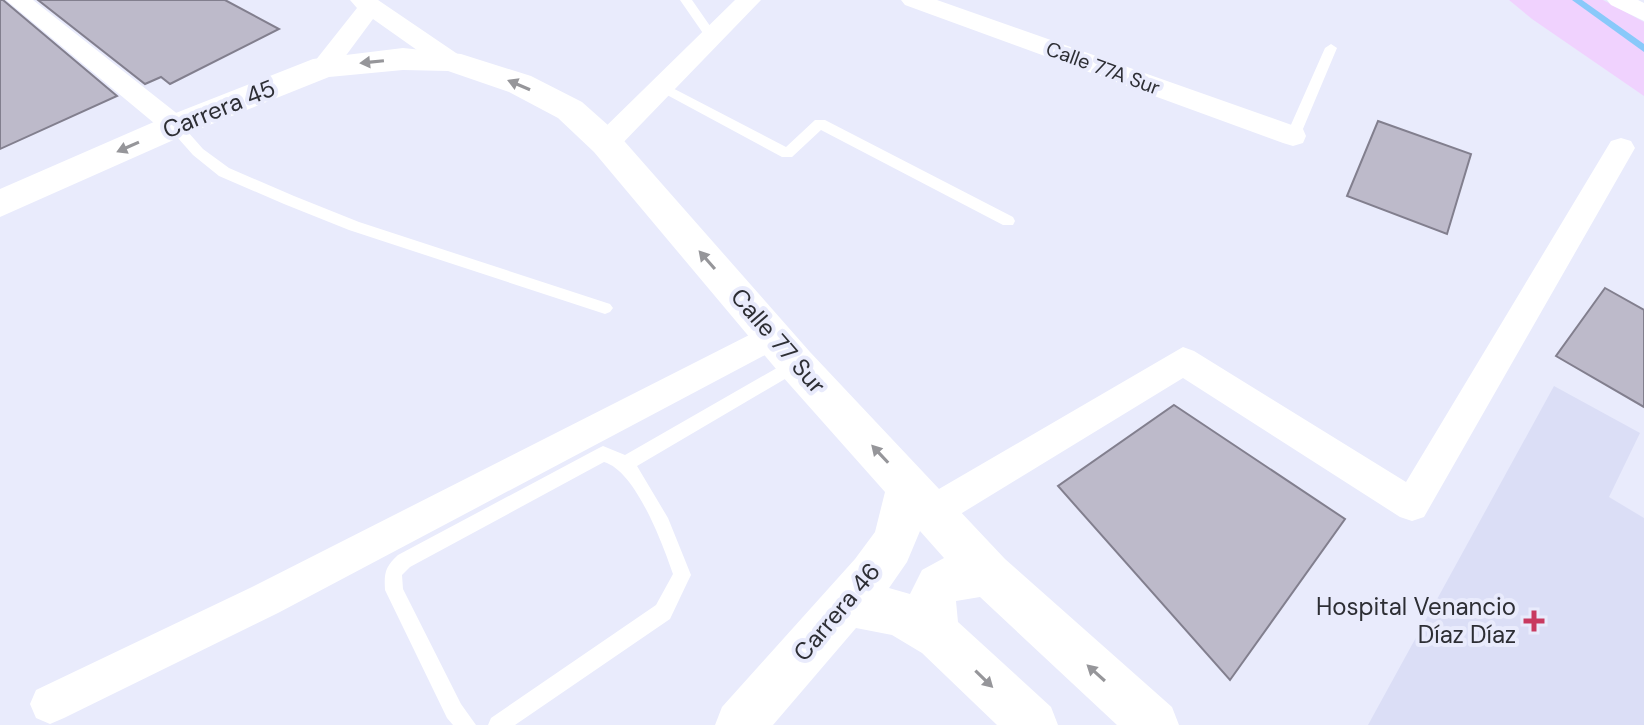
<svg xmlns="http://www.w3.org/2000/svg" width="1644" height="725" font-family="'DM Sans',sans-serif">
  <style>
    .built { fill: #dbdef6 }
    .green { fill: #f0d2fe }
    .lines { fill: none; stroke-linecap: round; stroke-linejoin: round }
    .stream { fill: #89c9fa; fill-rule: evenodd }
    .building { fill: #bdbaca; stroke: #827f8e; stroke-width: 2 }
    .service { fill: #fff; fill-rule: evenodd }
    .minor { fill: #fff; fill-rule: evenodd }
    .tertiary { fill: #fff; fill-rule: evenodd }
    .oneway { fill: #96969a }
    .poi-dot { fill: #c83a60; stroke: #e9ebfc; stroke-width: 3 }
    .labels { text-anchor: middle; stroke-width: 8; stroke-linejoin: round; paint-order: stroke }
    .far-street-label { font-size: 20px; fill: #2d2e34; stroke: #e9ebfc }
    .street-label { font-size: 24px; fill: #2d2e34; stroke: #e9ebfc }
    .poi-label { font-size: 24px; fill: #2d2e34; stroke: #e9ebfc; text-anchor: end }
  </style>
  <rect width="100%" height="100%" fill="#e9ebfc"/>
  <!-- built -->
  <path class="built" d="M1554 386 1640 433 1609 497 1644 518V725H1368Z"/>
  <!-- green -->
  <path class="green" d="M1509 0H1603L1644 22V96L1532 19Z"/>
  <g class="lines">
    <!-- stream -->
    <path class="stream" d="M1572 0H1582L1644 44V52Z"/>
  </g>
  <!-- building -->
  <path class="building" d="M0 0H3L117 96 0 149Z
    M38 0H225L279 29 170 84 161 77 145 84Z
    M1378 121 1471 154 1447 234 1347 196Z
    M1605 288 1644 310V407L1556 356Z
    M1174 405 1345 519 1230 680 1058 486Z"/>
  <g class="lines">
    <!-- service -->
    <path class="service" d="M680 0H692L717 36 715 39H707Z
      M1331 44 1337 48 1300 136 1298 139H1288L1286 136 1325 48Z
      M661 82 786 147 815 120H825L1013 217 1015 221 1013 225H1003L821 130 792 157H782L656 89 655 86Z
      M175 121 180 123 203 149 229 168 294 196 359 222 610 304 613 308 610 312 605 314 349 230 284 204 219 176 193 155 170 129V123Z
      M796 357 802 359 804 364 802 369 637 466 668 518 691 575 688 581 670 619 515 725H488L491 718 656 605 673 574C663 545 636 471 604 462L410 567 402 575 403 589 461 704 476 725H453L447 718 385 590C384 573 385 567 398 555L597 449 603 446 625 455Z"/>
    <!-- minor -->
    <path class="minor" d="M6 0H33L184 119 188 126 184 133 175 135 166 133Z
      M350 0H378L459 55 463 61 459 67 450 69 441 67 373 19 333 73 324 76 315 73 311 67 315 61 357 8Z
      M735 0H761L616 150 606 153 596 150 592 143 596 136Z
      M901 0H937L1303 129 1306 136 1303 143 1293 146 1283 143 905 5Z
      M1607 0H1638L1644 3V21L1611 5Z
      M1621 138 1631 141 1635 148 1424 517 1412 521 1400 517 1183 378 944 524 932 529 920 524 914 512 920 500 1183 347 1194 351 1406 482 1611 141Z
      M773 323 784 327 789 336 784 345 278 613 64 718 50 724 36 718 30 704 36 690 252 587Z"/>
    <!-- tertiary -->
    <path class="tertiary" d="M403 48 461 54 531 76 582 102 618 134 810 352 1005 559 1172 707 1179 725H1117L980 597 956 601 958 622 1051 707 1058 725H997L922 653 892 635 856 628 773 725H715L722 707 855 559 875 532 885 492 782 376 594 152 558 118 509 92 448 71 403 70 329 77 187 134 0 217V189L163 118 313 59ZM920 531 944 558 922 570 910 594 889 588 907 562Z"/>
  </g>
  <!-- one-way arrows -->
  <defs><path id="oneway-solid" d="M-6-.8H1V-3.2L6.5 0L1 3.2V.8H-6Z" transform="scale(2)"/></defs>
  <g class="oneway">
    <use href="#oneway-solid" transform="translate(372 62) rotate(174)"/>
    <use href="#oneway-solid" transform="translate(519 85) rotate(-157)"/>
    <use href="#oneway-solid" transform="translate(128 147) rotate(156)"/>
    <use href="#oneway-solid" transform="translate(707 260) rotate(-131)"/>
    <use href="#oneway-solid" transform="translate(880 454) rotate(-133)"/>
    <use href="#oneway-solid" transform="translate(1096 673) rotate(-138)"/>
    <use href="#oneway-solid" transform="translate(984 679) rotate(44)"/>
  </g>
  <!-- markers -->
  <path class="poi-dot" d="M1530 609h8v8h8v8h-8v8h-8v-8h-8v-8h8z"/>
  <g class="labels">
    <!-- far-street labels -->
    <g class="far-street-label">
      <text transform="translate(1103 68) rotate(20)" y="7">Calle 77A Sur</text>
    </g>
    <!-- street labels -->
    <g class="street-label">
      <text transform="translate(219 109) rotate(-22)" y="8">Carrera 45</text>
      <text transform="translate(778 341) rotate(49)" y="8">Calle 77 Sur</text>
      <text transform="translate(837 612) rotate(-50)" y="8">Carrera 46</text>
    </g>
    <!-- poi labels -->
    <g class="poi-label">
      <text x="1516" y="615">Hospital Venancio<tspan x="1516" dy="28">Díaz Díaz</tspan></text>
    </g>
  </g>
</svg>
